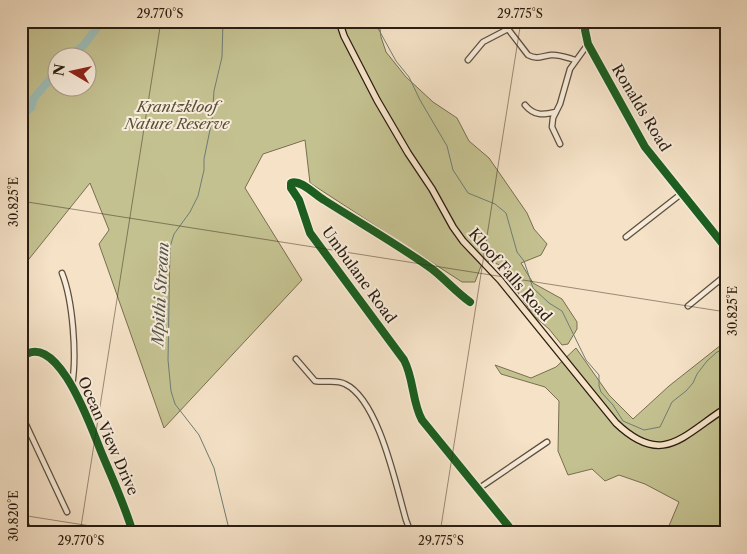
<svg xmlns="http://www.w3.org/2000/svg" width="747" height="554" font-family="'Libre Caslon Text',serif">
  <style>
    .green { fill: #c4c190; stroke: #776f50; fill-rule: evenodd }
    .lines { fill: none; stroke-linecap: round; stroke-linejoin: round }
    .stream { stroke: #6e7d75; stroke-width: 1 }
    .river { stroke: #9cbdb7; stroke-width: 8 }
    .minor-casing { stroke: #5d4e3e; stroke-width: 7 }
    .major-casing { stroke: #2a1d11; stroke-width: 8 }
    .minor { stroke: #f8ecdb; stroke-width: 4.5 }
    .major { stroke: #f5e2c7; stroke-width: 5.5 }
    .cycleway-casing { stroke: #f8ecdb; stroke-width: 11 }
    .cycleway { stroke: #1b5e20; stroke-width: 8 }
    .ticks { fill: none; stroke: #2a1d11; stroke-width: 1; stroke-opacity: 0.45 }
    .labels { text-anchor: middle; stroke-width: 4; stroke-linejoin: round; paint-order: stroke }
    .park-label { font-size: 15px; font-style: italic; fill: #584e37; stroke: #f8ecdb }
    .street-label { font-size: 15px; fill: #2a1d11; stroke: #f8ecdb }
    .water-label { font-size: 16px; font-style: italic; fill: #52554b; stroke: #f8ecdb }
    .neatline { fill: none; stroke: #2a1d11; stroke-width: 2 }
    .ticks-label { font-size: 12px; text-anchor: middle; fill: #2a1d11 }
  </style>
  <rect width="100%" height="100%" fill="#f5e2c7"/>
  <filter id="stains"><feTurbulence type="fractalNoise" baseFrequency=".004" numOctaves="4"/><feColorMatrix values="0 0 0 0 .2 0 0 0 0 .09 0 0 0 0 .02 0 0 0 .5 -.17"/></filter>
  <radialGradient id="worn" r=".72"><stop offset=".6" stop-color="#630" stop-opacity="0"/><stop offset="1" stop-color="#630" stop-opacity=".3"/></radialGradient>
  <!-- green -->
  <path class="green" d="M21 21H379L381 37 386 52 406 77 433 102 457 118 469 141 489 158 527 213 534 229 547 244 541 255 521 263 533 283 562 299 577 322V329L568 344 562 345 549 329 534 316 506 275 500 265 489 261 481 266 475 282H462L310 183 305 140 263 154 245 188 302 280 164 428 99 244 109 230 90 183 21 269ZM58 58H88V88H58Z
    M726 341V533H666L679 502 645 484 619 475 605 481 592 469 568 475 558 451 559 401 545 387 501 374 495 365 531 378 556 367 576 348 609 395 633 419 669 386Z
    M21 509 34 533H21Z"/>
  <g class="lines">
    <!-- stream -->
    <path class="stream" d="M223 21 222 57 214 91 212 120 204 159V170L198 196 190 212 174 234 170 247 168 360 171 391 175 404 199 435 214 468 230 533
      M374 21 396 61 409 77 420 100 447 146 453 170 468 193 495 204 506 213 517 252 524 261 533 288 549 303 562 311 586 360 599 375V386L601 392 613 405 623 421 644 430 660 427 672 402 686 391 693 383 697 374 707 361 717 352 726 349"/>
    <!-- river -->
    <path class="river" d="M67 58 83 46 102 21
      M21 115 31 108 34 98 58 70"/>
    <defs>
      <path id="minor" d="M575 21 585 30
        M587 21 585 30 588 44 645 147 726 248
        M508 29 528 55C537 60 542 56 551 55 559 54 568 58 575 60
        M723 38 726 39
        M468 60 483 42 508 29 515 21
        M525 105C534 116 543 115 556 112
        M560 144 552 127 553 118 560 104 570 69 588 44
        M626 237 681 194
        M62 273C73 301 77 356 72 385
        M470 302C456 292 445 279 432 269 397 244 360 223 324 200 315 195 301 179 291 183V188L299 200 310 233 404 360C414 379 412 402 422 420L514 533
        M688 306 726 275
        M21 358C57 325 93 433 102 454 113 480 125 506 133 533
        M296 359 315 381C325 383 336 379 345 384 379 400 396 486 406 520L411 533
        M21 414 67 512
        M478 489 547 442"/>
      <path id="major" d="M339 21 344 36 377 100 408 153 432 189 453 227 463 241 500 280 616 423C663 468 683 435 726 408"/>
    </defs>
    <!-- minor casing -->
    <use href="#minor" class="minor-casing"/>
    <!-- major casing -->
    <use href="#major" class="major-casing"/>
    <!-- minor -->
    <use href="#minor" class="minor"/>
    <!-- major -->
    <use href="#major" class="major"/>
    <defs>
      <path id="cycleway" d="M587 21 585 30 588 44 645 147 726 248
        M470 302C456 292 445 279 432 269 397 244 360 223 324 200 315 195 301 179 291 183V188L299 200 310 233 404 360C414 379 412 402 422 420L514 533
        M21 358C57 325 93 433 102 454 113 480 125 506 133 533"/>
    </defs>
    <!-- cycleway casing -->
    <use href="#cycleway" class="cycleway-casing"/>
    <!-- cycleway -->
    <use href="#cycleway" class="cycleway"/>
  </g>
  <!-- ticks -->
  <path class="ticks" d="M21 201 726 312M21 515 135 533M80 533 161 21M440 533 521 21"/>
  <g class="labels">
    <!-- park labels -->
    <g class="park-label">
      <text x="177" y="112">Krantzkloof<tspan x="177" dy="17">Nature Reserve</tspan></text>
    </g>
    <!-- street labels -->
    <g class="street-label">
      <text transform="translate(641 108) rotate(59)" y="5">Ronalds Road</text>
      <text transform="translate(359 275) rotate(54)" y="5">Umbulane Road</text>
      <text transform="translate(510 275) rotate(49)" y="5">Kloof Falls Road</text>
      <text transform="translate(108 436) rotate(66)" y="5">Ocean View Drive</text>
    </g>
    <!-- water labels -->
    <g class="water-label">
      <text transform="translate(160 294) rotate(-87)" y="6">Mpithi Stream</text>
    </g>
  </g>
  <!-- margin -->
  <rect width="747" height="554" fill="none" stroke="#f5e2c7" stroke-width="55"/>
  <!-- north arrow -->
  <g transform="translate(72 72) rotate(279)"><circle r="24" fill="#f8ecdb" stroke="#a6998a"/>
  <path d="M0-4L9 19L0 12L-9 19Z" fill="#8f2418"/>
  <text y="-8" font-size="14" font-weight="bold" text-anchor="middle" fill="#2a1d11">N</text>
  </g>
  <rect x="28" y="28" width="692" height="498" class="neatline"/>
  <g class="ticks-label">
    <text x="160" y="18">29.770°S</text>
    <text x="520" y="18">29.775°S</text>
    <text transform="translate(14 202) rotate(-90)" y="4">30.825°E</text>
    <text transform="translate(733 311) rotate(-90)" y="4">30.825°E</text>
    <text transform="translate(14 516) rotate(-90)" y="4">30.820°E</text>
    <text x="81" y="545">29.770°S</text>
    <text x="441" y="545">29.775°S</text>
  </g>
  <rect width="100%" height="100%" filter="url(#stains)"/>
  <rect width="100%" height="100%" fill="url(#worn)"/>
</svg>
